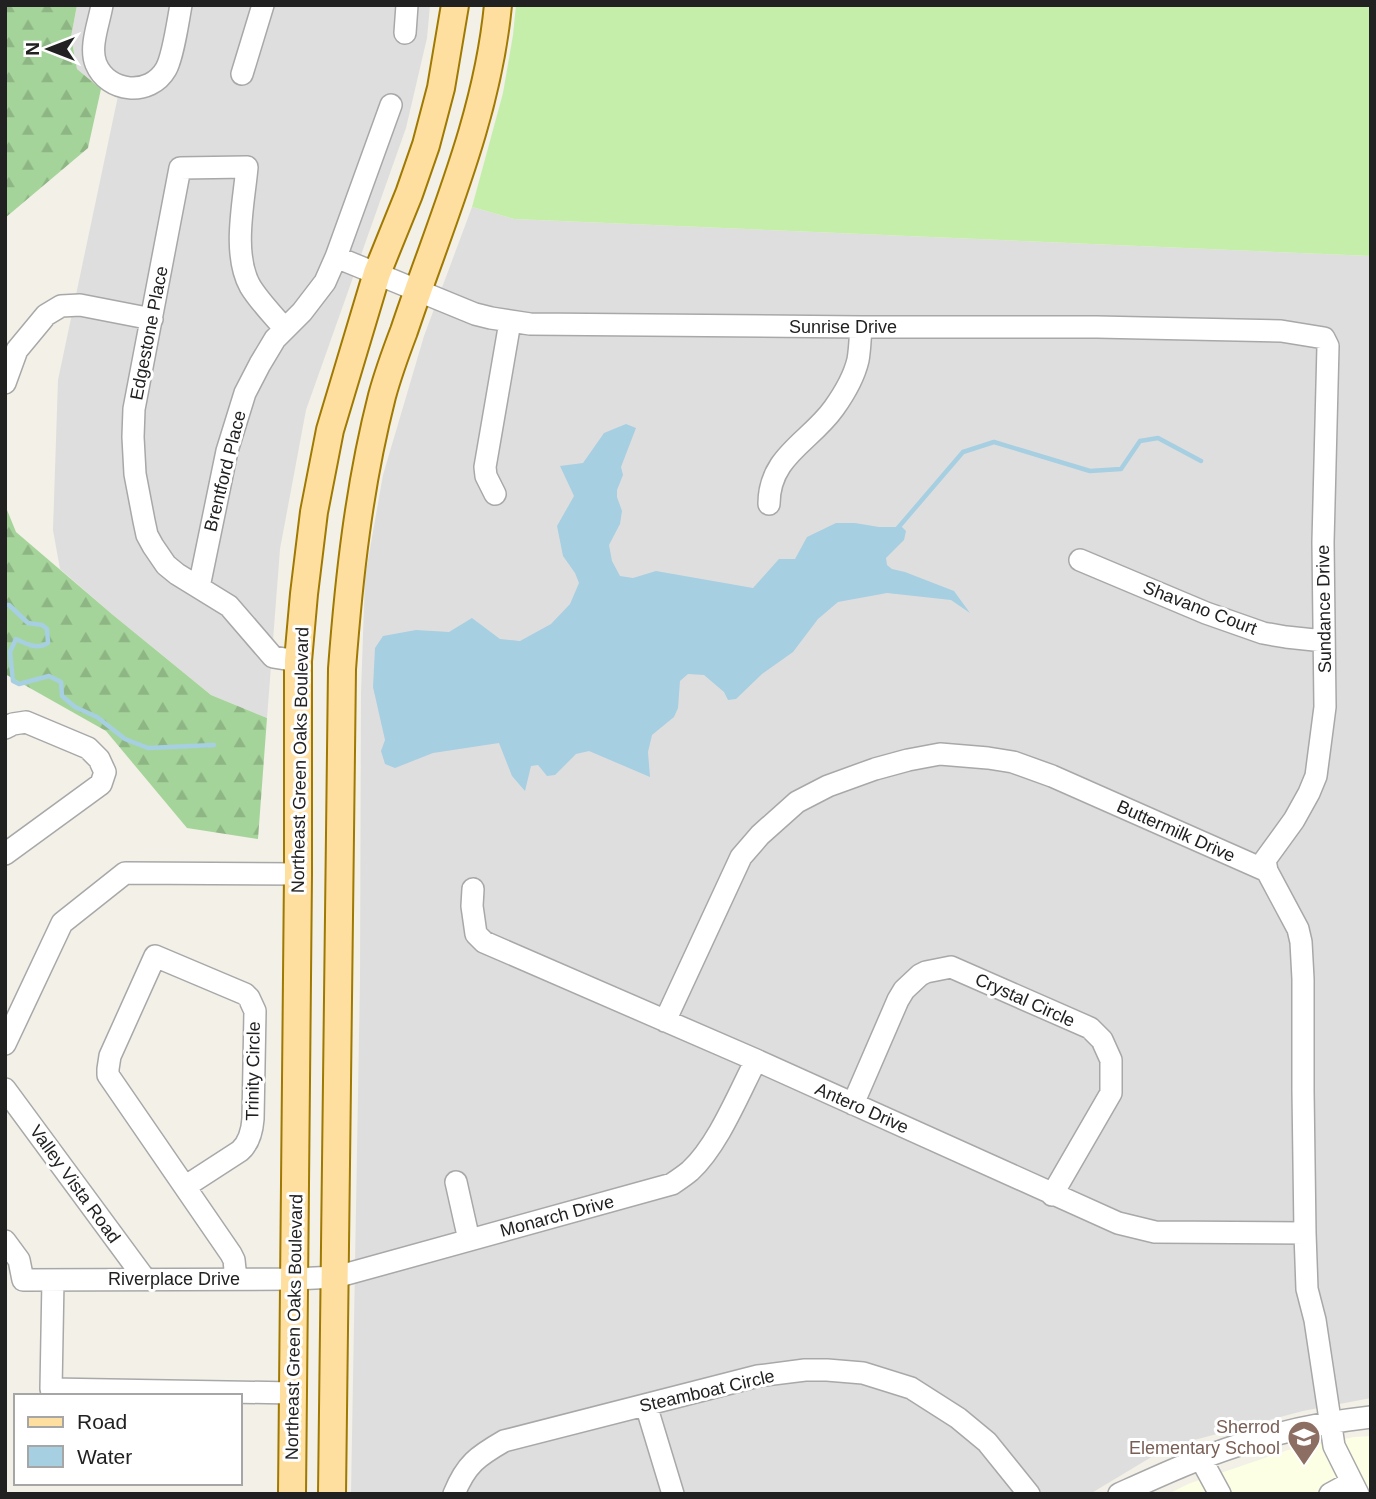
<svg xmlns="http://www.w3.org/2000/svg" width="1376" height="1499" font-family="Arial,sans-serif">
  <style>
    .residential { fill: #dfdede }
    .education { fill: #fcffe4 }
    .grass { fill: #c6eeab }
    .forest { fill: url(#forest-firs) }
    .water { fill: #a6cfe2 }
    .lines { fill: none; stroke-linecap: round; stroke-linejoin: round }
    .stream { stroke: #a6cfe2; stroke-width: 4.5 }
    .minor-casing { stroke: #a8a8a8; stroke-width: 24 }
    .major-casing { stroke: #9f7900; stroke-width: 30 }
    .minor { stroke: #fff; stroke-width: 21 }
    .major { stroke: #ffdfa0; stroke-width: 26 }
    .labels { text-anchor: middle; stroke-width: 6; stroke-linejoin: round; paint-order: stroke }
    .street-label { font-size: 18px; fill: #212121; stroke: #fff }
    .education-label { font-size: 18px; fill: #785e54; stroke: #fff; text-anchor: end }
  </style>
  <defs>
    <pattern id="forest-firs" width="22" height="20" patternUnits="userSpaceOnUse" patternTransform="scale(1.75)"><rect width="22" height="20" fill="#a5d49a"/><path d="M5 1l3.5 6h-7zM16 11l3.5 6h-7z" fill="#8eb684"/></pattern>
  </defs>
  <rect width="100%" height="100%" fill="#f2f0e7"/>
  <!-- residential -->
  <path class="residential" d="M77 5H430L427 38 406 128 306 410 280 549 267 718 211 695 113 615 60 569 53 530 58 380 118 96 101 89 77 69 71 37Z
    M472 207 514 219 1371 256V1398L1303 1411 1168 1447 1090 1494H351L360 980 361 693 365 577 383 475 424 336Z"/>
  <!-- education -->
  <path class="education" d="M1371 1436V1494H1168L1188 1484 1288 1450 1354 1437Z"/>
  <!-- grass -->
  <path class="grass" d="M516 5H1371V256L514 219 472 207 503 93 513 35Z"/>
  <!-- forest -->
  <path class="forest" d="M5 5H77L71 37 77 69 101 89 88 148 5 218Z
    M5 505 16 532 113 615 211 695 267 718 258 839 187 828 106 731 5 674Z"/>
  <!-- water -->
  <path class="water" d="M626 424 636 428 621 467 623 475 617 490V497L622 511 620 524 609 545 612 561 620 576 633 578 656 571 753 588 779 559H795L807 537 836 523H855L879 527H902L906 531 904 540 886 558 887 565 892 569 905 572 954 591 970 613 951 600 887 593 838 602 818 619 793 652 762 674 736 699 728 700 724 692 704 675 688 674 680 681 678 708 674 717 652 735 648 752 650 777 589 751 576 754 555 775 547 776 538 765 531 766 525 791 512 776 499 743 433 753 395 768 385 764 381 751 385 740 373 687 375 648 383 636 416 630 449 632 472 618 500 639 520 641 551 624 570 604 579 583 575 573 563 556 557 526 574 496 560 466 583 463 604 433Z"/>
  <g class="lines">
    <!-- stream -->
    <path class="stream" d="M897 529 963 452 994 442 1090 471 1121 469 1140 441 1158 438 1201 461
      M5 605H9L28 623 42 625 47 629 48 643C38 650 26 644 16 639L10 652 13 681 19 684 49 676 61 682 62 696 75 707 97 717 125 739 148 748 214 745"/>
    <defs>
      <path id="minor" d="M102 5C99 23 89 47 96 64 108 93 150 97 166 69 173 57 178 21 181 5
        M405 33 407 5
        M242 74 263 5
        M336 257 475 314 491 318 530 324 861 327H1097L1281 331 1324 338 1328 346 1323 542 1325 707 1316 776 1309 793 1294 820 1265 860 1267 871
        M284 328C273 315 259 301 250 286 232 253 244 202 247 167L180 168 134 409 133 437 135 474 144 521 147 535 153 546 166 565 177 574 229 606 273 657 298 661
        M5 383 17 350 46 315 61 306 80 305 152 319
        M495 494 486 476 485 467 510 322
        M769 504C769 456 810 442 834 408 844 394 854 377 858 360 860 349 860 338 861 327
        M1080 560 1206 613 1263 633 1286 637 1324 641
        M199 587 227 451 245 393 260 364 275 339 302 312 325 282 336 257 391 105
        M5 728 13 724 26 722 88 748 99 759 105 772 101 784 5 854
        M473 889 472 906 476 934 484 942 756 1060 1118 1223 1155 1232 1305 1233
        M665 1021 741 857 760 835 797 802 828 786 875 769 908 760 940 754 988 758 1013 762 1052 776 1267 871 1298 929 1301 942 1303 979V1091L1305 1233 1307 1289 1315 1320 1334 1446 1358 1494
        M5 1044 62 923 125 873 298 874
        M5 1089 145 1279
        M853 1104 898 1000 904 990 920 975 926 972 951 967 1090 1028 1102 1040 1111 1060V1093L1052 1195
        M456 1182 469 1240
        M186 1186 240 1151C249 1143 252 1132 253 1119L255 1011 249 998 245 994 155 956 110 1056 108 1069V1075L231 1254 234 1260 236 1279
        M5 1241 19 1260 23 1280 294 1279 336 1277 672 1184C678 1180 684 1176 690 1171 718 1145 738 1095 756 1060
        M53 1280 51 1389 293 1393
        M646 1405 673 1494
        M1201 1459 1220 1494
        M454 1494C466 1464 478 1456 504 1441L758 1376 805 1370H827L863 1373 911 1388 958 1418 987 1442 1029 1494
        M1119 1494C1159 1476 1198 1458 1239 1445 1282 1431 1326 1422 1371 1417
        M1330 1494 1352 1482"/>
      <path id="major" d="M292 1494 298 874V661L304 594 314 512 330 430 377 273 409 194 426 145 441 88 455 5
        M332 1494 342 669C349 577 359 486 382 396 388 374 396 352 404 331 440 223 487 120 498 5"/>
    </defs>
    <!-- minor casing -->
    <use href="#minor" class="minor-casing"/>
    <!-- major casing -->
    <use href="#major" class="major-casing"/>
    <!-- minor -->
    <use href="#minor" class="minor"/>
    <!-- major -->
    <use href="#major" class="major"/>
  </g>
  <!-- icons -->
  <defs>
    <symbol id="school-pin" viewBox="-11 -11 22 30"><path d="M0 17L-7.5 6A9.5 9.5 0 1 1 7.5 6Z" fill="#8d6e63" stroke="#fff"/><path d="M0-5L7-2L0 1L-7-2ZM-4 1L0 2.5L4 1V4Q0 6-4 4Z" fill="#fff"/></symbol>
  </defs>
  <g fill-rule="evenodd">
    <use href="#school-pin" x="1285" y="1418" width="38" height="52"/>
  </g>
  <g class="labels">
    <!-- street labels -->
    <g class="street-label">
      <text x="843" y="333">Sunrise Drive</text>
      <text transform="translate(149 333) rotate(-79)" y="6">Edgestone Place</text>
      <text transform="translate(225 471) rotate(-76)" y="6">Brentford Place</text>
      <text transform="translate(1200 608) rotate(21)" y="6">Shavano Court</text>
      <text transform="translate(1324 609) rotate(-91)" y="6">Sundance Drive</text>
      <text transform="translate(300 760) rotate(-89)" y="6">Northeast Green Oaks Boulevard</text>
      <text transform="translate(1176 831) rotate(24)" y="6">Buttermilk Drive</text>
      <text transform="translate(1025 1000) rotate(24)" y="6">Crystal Circle</text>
      <text transform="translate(253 1071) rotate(-89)" y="6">Trinity Circle</text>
      <text transform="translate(862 1108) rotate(24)" y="6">Antero Drive</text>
      <text transform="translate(75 1184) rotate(54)" y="6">Valley Vista Road</text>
      <text transform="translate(557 1216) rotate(-15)" y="6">Monarch Drive</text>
      <text x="174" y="1285">Riverplace Drive</text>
      <text transform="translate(294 1327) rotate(-89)" y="6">Northeast Green Oaks Boulevard</text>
      <text transform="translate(707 1391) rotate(-13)" y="6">Steamboat Circle</text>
    </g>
    <!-- education labels -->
    <g class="education-label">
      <text x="1280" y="1433">Sherrod<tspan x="1280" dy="21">Elementary School</tspan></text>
    </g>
  </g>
  <!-- border -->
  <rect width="1376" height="1499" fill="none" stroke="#212121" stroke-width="14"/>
  <!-- legend -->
  <rect x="14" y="1394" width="228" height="91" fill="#ffffff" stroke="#a6a6a6" stroke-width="2"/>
  <rect x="28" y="1417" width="35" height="10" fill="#ffdfa0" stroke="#a6a6a6" stroke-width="2"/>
  <text x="77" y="1429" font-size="21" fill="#212121">Road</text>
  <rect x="28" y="1446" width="35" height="21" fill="#a6cfe2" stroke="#a6a6a6" stroke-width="2"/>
  <text x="77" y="1464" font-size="21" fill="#212121">Water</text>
  <!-- north arrow -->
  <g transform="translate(49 49) rotate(270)" stroke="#ffffff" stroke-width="5" paint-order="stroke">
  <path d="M0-5L12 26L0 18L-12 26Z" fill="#212121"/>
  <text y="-10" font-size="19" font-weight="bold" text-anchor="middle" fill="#212121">N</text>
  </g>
</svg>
